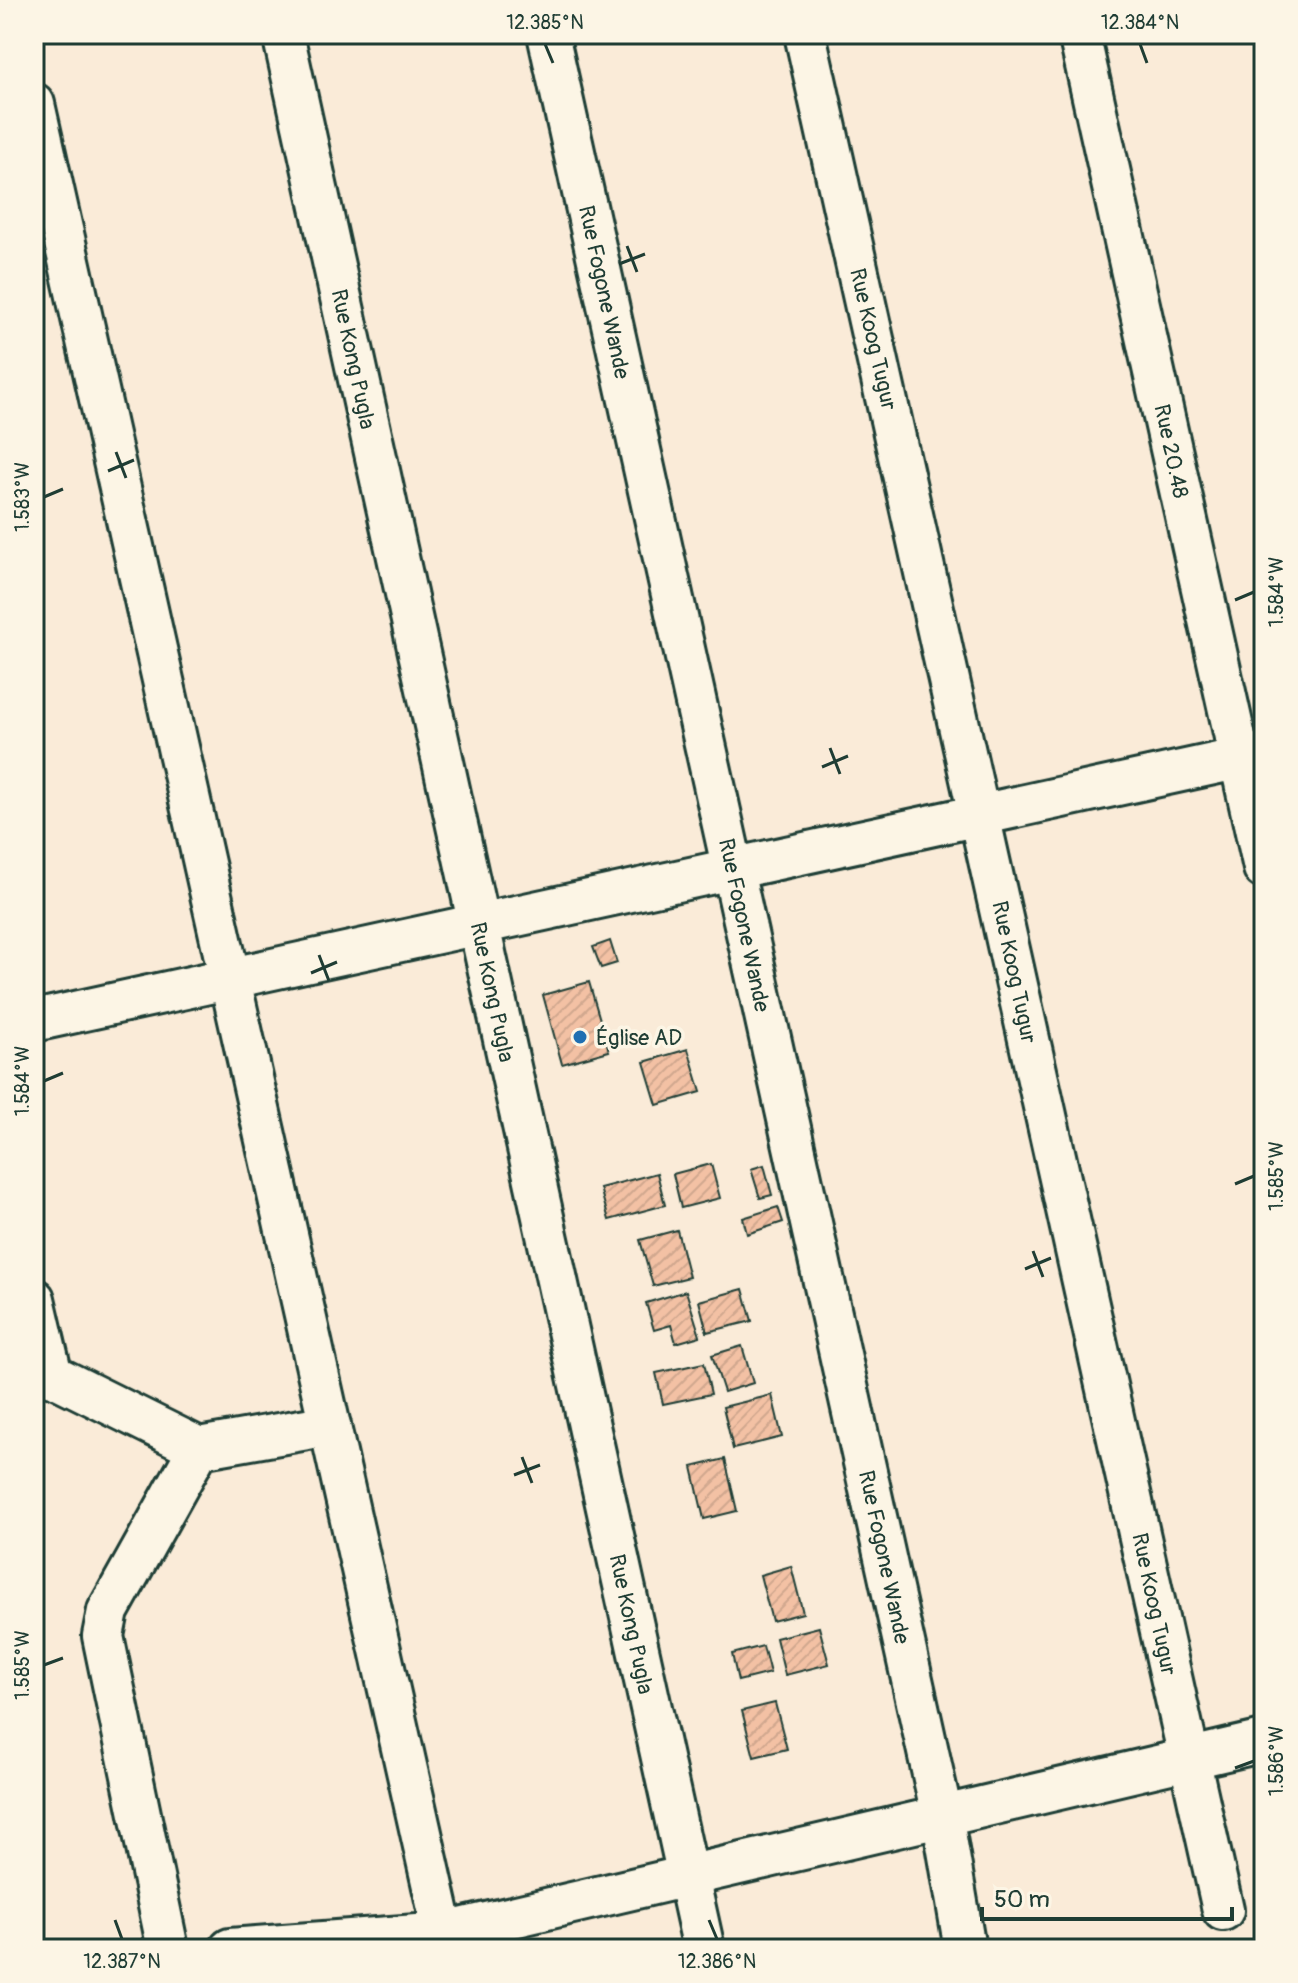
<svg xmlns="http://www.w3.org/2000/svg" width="1298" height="1983" font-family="Pangolin,sans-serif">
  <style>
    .building { fill: url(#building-hatch); stroke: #1f3d34; stroke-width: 2 }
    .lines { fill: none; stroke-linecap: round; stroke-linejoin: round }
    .minor-casing { stroke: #1f3d34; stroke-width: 46 }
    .minor { stroke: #fcf5e5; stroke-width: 40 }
    .ticks { fill: none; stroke: #1f3d34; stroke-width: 3 }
    .poi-dot { fill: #1f6fb2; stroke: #fcf5e5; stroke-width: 3 }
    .labels { text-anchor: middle; stroke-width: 7; stroke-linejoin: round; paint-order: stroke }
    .street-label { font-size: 22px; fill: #1f3d34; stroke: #fcf5e5 }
    .poi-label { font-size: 22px; fill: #1f3d34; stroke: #fcf5e5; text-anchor: start }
    .neatline { fill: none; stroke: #1f3d34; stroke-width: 3 }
    .ticks-label { font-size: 20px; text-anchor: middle; fill: #1f3d34 }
  </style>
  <defs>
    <pattern id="building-hatch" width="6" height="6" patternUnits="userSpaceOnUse" patternTransform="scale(2)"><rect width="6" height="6" fill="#f3c1a4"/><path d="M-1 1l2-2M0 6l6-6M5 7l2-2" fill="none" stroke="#d0a78e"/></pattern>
  </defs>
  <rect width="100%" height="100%" fill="#faebd8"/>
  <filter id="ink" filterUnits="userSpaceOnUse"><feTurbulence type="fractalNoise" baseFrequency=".0125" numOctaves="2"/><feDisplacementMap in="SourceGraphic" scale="16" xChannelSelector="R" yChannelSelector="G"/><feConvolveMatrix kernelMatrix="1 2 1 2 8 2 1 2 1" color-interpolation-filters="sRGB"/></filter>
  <g filter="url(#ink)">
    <!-- building -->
    <path class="building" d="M610 941 617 963 601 968 593 947Z
      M589 982 609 1051 562 1064 543 995Z
      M688 1049 701 1092 657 1105 644 1062Z
      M711 1164 720 1198 681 1208 673 1174Z
      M764 1165 772 1195 760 1198 751 1169Z
      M657 1173 665 1205 609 1220 600 1188Z
      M778 1207 783 1222 747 1234 743 1218Z
      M677 1230 689 1277 653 1286 640 1240Z
      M743 1289 752 1321 707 1332 699 1301Z
      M686 1291 700 1336 676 1343 671 1325 654 1330 646 1303Z
      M742 1346 753 1383 724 1392 712 1355Z
      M704 1363 711 1394 663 1404 656 1373Z
      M772 1395 782 1437 733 1449 723 1407Z
      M725 1459 737 1511 704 1519 692 1467Z
      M791 1566 803 1613 772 1621 760 1575Z
      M819 1627 829 1664 785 1675 776 1638Z
      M763 1646 770 1673 738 1681 732 1654Z
      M775 1703 787 1749 754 1757 742 1711Z"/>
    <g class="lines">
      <defs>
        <path id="minor" d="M283 34 704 1949
          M548 34 942 1815 965 1949
          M805 34 1223 1910
          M1079 34 1264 868
          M34 104 447 1949
          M34 1021 1264 753
          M34 1299 52 1376
          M34 1366 199 1448 330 1425
          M168 1949 103 1636 108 1611 199 1448
          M230 1949 444 1933 1264 1741"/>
      </defs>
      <!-- minor casing -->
      <use href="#minor" class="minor-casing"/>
      <!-- minor -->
      <use href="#minor" class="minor"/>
    </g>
  </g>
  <!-- ticks -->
  <path class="ticks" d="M545 44 553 63M1140 44 1147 63M627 246 637 272M619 264 645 254M116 452 126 478M108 471 134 460M44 497 63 489M1235 600 1254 592M830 748 840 774M822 767 848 756M319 955 329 981M311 973 337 962M44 1081 63 1073M1235 1184 1254 1176M1033 1251 1043 1277M1025 1269 1051 1258M522 1457 532 1483M514 1475 540 1465M44 1665 63 1658M1235 1768 1254 1761M115 1920 122 1939M709 1920 717 1939"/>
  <!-- markers -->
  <circle class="poi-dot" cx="580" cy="1037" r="8"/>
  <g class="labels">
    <!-- street labels -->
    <g class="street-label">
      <text transform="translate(605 292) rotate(78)" y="8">Rue Fogone Wande</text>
      <text transform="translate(874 339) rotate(77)" y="8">Rue Koog Tugur</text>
      <text transform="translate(354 359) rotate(78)" y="8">Rue Kong Pugla</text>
      <text transform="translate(1172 451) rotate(78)" y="8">Rue 20.48</text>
      <text transform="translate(745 925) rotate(78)" y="8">Rue Fogone Wande</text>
      <text transform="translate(1015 972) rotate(78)" y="8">Rue Koog Tugur</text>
      <text transform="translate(493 992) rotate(78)" y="8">Rue Kong Pugla</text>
      <text transform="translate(885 1557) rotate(78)" y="8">Rue Fogone Wande</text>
      <text transform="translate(1155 1604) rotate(78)" y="8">Rue Koog Tugur</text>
      <text transform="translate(632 1624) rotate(78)" y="8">Rue Kong Pugla</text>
    </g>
    <!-- poi labels -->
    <g class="poi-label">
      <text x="596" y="1045">Église AD</text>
    </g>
  </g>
  <!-- margin -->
  <rect width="1298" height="1983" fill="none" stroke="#fcf5e5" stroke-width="88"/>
  <!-- scale -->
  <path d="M982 1907v12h250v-12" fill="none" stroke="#1f3d34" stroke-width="4"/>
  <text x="994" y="1907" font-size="24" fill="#1f3d34" stroke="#fcf5e5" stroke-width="6" paint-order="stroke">50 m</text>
  <rect x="44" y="44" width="1210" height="1895" class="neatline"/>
  <g class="ticks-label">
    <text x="545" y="29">12.385°N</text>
    <text x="1140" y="29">12.384°N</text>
    <text transform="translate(22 497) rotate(-90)" y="7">1.583°W</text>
    <text transform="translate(1276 592) rotate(-90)" y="7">1.584°W</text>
    <text transform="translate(22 1081) rotate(-90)" y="7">1.584°W</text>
    <text transform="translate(1276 1176) rotate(-90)" y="7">1.585°W</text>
    <text transform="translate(22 1665) rotate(-90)" y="7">1.585°W</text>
    <text transform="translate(1276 1761) rotate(-90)" y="7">1.586°W</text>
    <text x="122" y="1968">12.387°N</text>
    <text x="717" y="1968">12.386°N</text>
  </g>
</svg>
